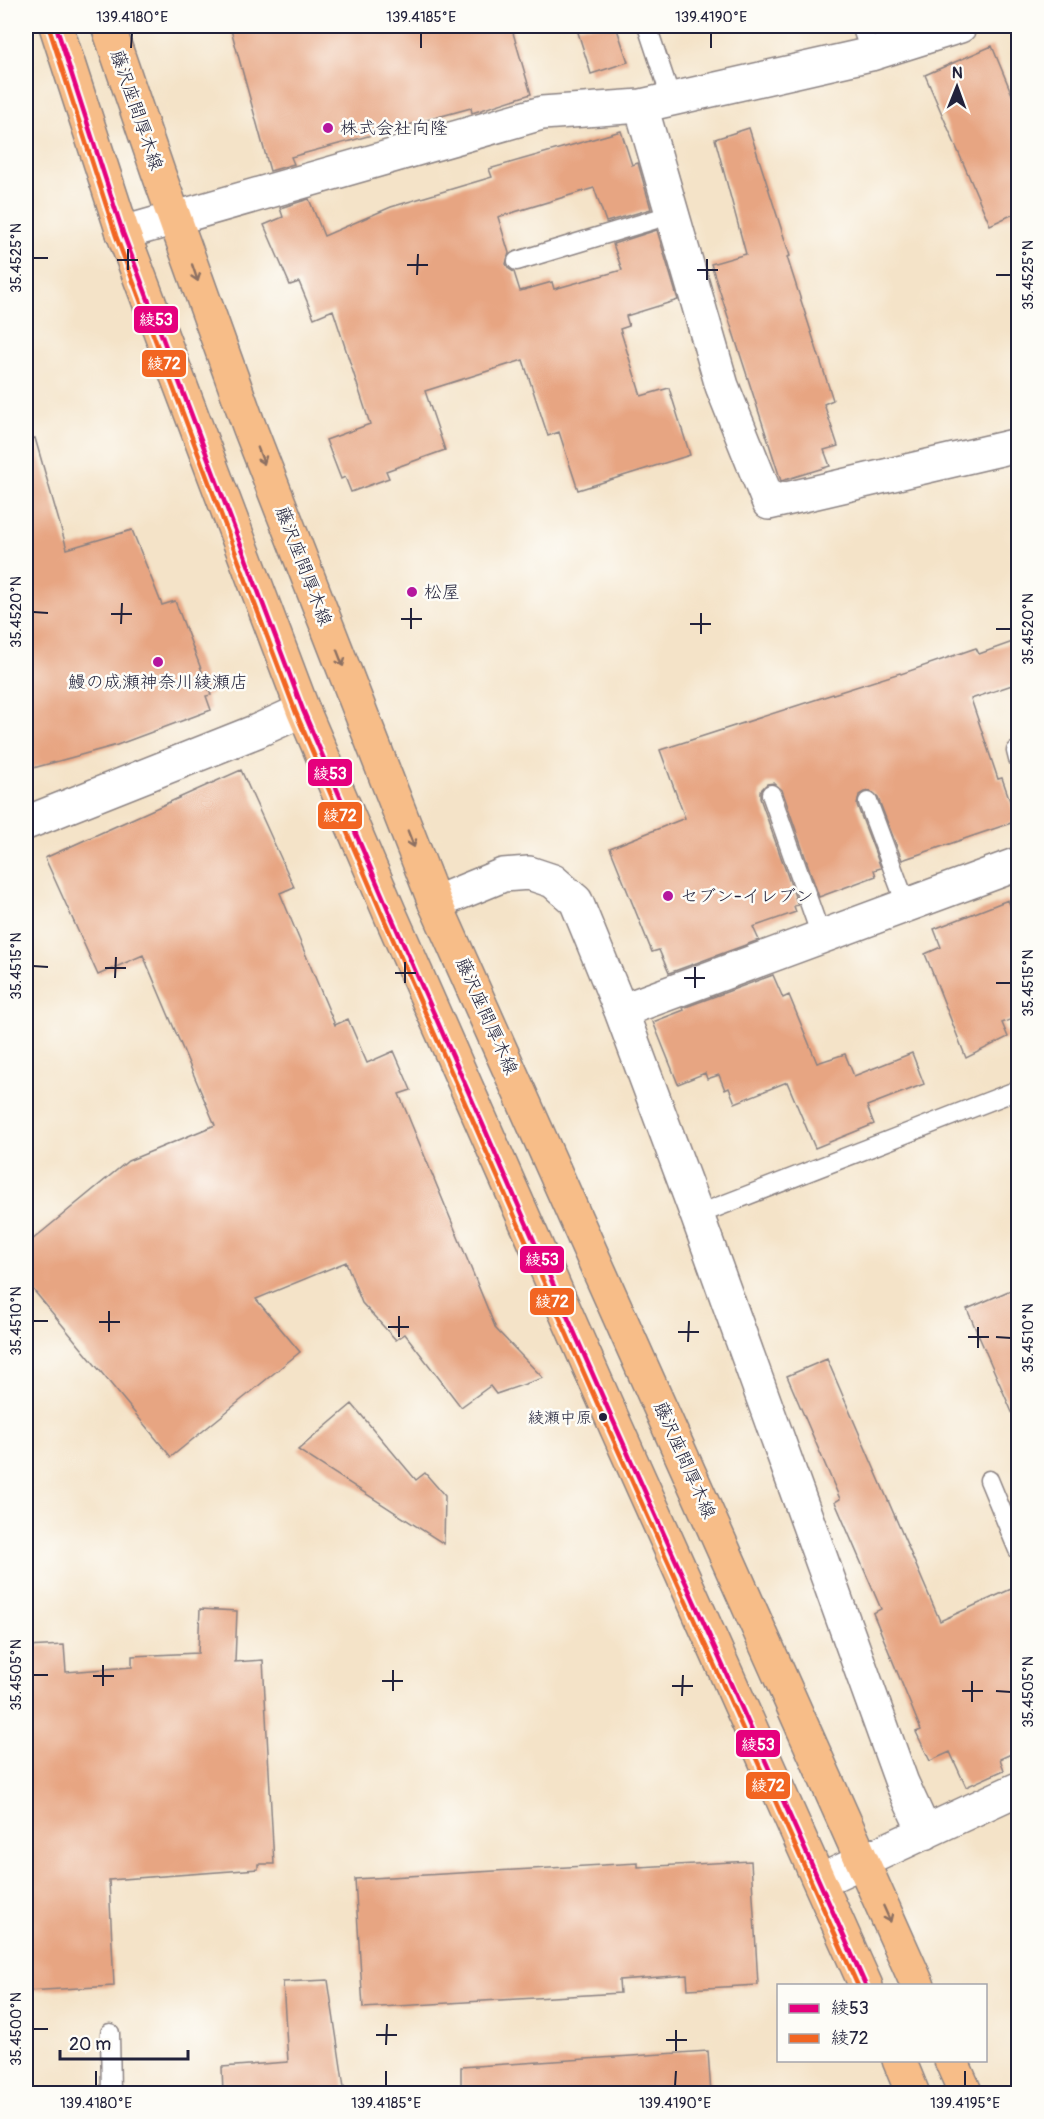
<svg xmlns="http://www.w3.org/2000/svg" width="1044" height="2119" font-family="Pangolin,'Klee One',sans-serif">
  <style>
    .building { fill: #e7a582 }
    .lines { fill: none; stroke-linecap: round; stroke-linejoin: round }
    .lane-casing { stroke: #8b8282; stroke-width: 21 }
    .street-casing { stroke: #8b8282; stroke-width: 36 }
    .primary-casing { stroke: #8b8282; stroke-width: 36 }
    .lane { stroke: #fff; stroke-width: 18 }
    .street { stroke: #fff; stroke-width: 33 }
    .primary { stroke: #f7bd88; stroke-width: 33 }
    .bus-1-casing { stroke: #fdfcf7; stroke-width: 9 }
    .bus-2-casing { stroke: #fdfcf7; stroke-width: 9 }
    .bus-1 { stroke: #e5007d; stroke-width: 4.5 }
    .bus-2 { stroke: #f26522; stroke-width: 4.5 }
    .oneway { stroke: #8c7062 }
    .ticks { fill: none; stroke: #22223b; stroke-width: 2 }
    .poi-dot { fill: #b5179e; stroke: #fdfcf7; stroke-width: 2 }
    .bus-dot { fill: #22223b; stroke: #fdfcf7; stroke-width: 2 }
    .labels { text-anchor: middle; stroke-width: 5; stroke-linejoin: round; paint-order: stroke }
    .bus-label { font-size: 16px; fill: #22223b; stroke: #fdfcf7; text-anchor: end }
    .street-label { font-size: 18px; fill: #22223b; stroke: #fdfcf7 }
    .poi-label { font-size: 18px; fill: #22223b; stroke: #fdfcf7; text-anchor: start }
    .line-badge { stroke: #fdfcf7; stroke-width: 2 }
    .badge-label { font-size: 16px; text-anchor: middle; font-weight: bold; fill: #fff }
    .neatline { fill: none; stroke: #22223b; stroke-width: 2 }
    .ticks-label { font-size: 15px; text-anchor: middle; fill: #22223b }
  </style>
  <rect width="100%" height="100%" fill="#fdfcf7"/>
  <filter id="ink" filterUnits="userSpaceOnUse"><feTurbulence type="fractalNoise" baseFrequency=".0167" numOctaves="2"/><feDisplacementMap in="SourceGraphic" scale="12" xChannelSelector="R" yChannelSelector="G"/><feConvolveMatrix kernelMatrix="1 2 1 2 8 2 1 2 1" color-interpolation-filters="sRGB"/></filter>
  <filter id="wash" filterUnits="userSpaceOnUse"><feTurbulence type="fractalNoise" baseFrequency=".008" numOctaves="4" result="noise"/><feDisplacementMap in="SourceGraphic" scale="24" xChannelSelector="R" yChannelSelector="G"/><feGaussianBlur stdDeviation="1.35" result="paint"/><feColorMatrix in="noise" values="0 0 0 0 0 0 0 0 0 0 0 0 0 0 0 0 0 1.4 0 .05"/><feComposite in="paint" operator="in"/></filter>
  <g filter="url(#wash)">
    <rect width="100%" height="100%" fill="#f4e3c8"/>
    <g id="blocks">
      <!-- building -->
      <path class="building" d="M230 26H511L531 94 472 113 471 108 291 157 294 164 270 171Z
        M576 26H616L628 62 591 74Z
        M992 46 1018 109V212L990 225 925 75Z
        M749 128 790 256 787 257 833 400 824 404 838 446 824 450 830 466 781 481 711 264 746 254 715 139Z
        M621 131 632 165 638 163 651 209 606 222 594 188 498 217 509 253 506 264 509 269 514 272 520 291 552 282 554 289 622 270 613 244 657 230 678 300 626 316 629 326 620 329 641 396 669 388 690 455 578 490 559 432 548 436 523 360 425 391 445 450 386 471 389 478 351 492 345 477 341 479 326 440 370 424 333 310 314 318 299 282 290 285 264 225 283 217 280 208 309 199 324 236 391 207 492 177 489 169Z
        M35 438 67 549 132 530 162 605 175 601 211 695 206 696 211 710 117 745 26 770V440Z
        M1018 640V683L971 699 998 779 1002 778 1017 821 902 860 878 798 870 791 864 792 859 795 857 805 881 868 874 870 876 876 819 897 782 790 774 783 767 784 760 791V798L798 905 794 906 796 912 753 927 759 940 669 973 659 950 652 952 610 848 685 818 660 750 827 696 900 673 901 674 976 648 979 654Z
        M241 770 294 887 280 893 335 1025 348 1019 367 1063 394 1051 411 1090 399 1094 496 1329 543 1378 496 1394 490 1386 461 1407 405 1334 396 1340 362 1303 346 1262 256 1299 300 1352 171 1457 26 1281V1245L128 1161 215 1125 143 955 98 975 45 858Z
        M1008 900 1018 925V1017L1002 1023 1008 1037 966 1058 925 954 941 947 934 929Z
        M773 975 783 998 789 995 817 1063 845 1054 854 1076 912 1053 924 1084 867 1106 874 1124 815 1148 787 1082 735 1103 729 1088 725 1090 719 1075 707 1079 705 1073 678 1084 653 1022 684 1010 683 1008Z
        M1018 1287V1426L967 1309Z
        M827 1359 940 1621 1018 1586V1751L1000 1759 1004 1770 966 1787 950 1752 930 1761 916 1732 921 1730 873 1613 881 1609 835 1502 840 1499 787 1376Z
        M352 1404 416 1480 425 1473 445 1496 444 1544 298 1450Z
        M200 1609 237 1611 235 1662 263 1660 274 1864H258V1869L109 1880 114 1986 26 1991V1647L64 1645 66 1672 132 1667V1656L198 1653Z
        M751 1861 758 1985 688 1989 687 1975 619 1980 620 1993 363 2008 355 1879 638 1863V1867Z
        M328 1980 345 2094H223L222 2067 288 2062 283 1982Z
        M708 2051 711 2094H461V2067Z"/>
    </g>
  </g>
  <g filter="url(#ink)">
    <use href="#blocks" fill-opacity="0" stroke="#8b8282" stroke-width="1.5"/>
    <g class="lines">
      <defs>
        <path id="lane" d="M647 26 671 98
          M861 26 871 54
          M517 261 673 214
          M1016 751 1018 759
          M771 794 821 936
          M868 802 906 904
          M697 1215 1018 1090
          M989 1480 1018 1550
          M110 2033 111 2094"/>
        <path id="street" d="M641 106 722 386 769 503 1018 445
          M123 233 542 113 641 106 871 54 960 26
          M26 823 257 731 303 710
          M435 903 503 875 529 873 553 881 576 901 621 1011 1018 864
          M621 1011 697 1215 902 1783 925 1833
          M820 1881 1018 1789"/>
        <path id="primary" d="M56 26 123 233 303 710 391 916 612 1418 866 1986
          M108 26 158 172 249 426 435 903 918 1986
          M899 2060 913 2094
          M951 2060 966 2094"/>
      </defs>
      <!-- lane casing -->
      <use href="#lane" class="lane-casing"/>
      <!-- street casing -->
      <use href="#street" class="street-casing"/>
      <!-- primary casing -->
      <use href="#primary" class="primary-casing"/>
      <!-- lane -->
      <use href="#lane" class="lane"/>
      <!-- street -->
      <use href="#street" class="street"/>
      <!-- primary -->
      <use href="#primary" class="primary"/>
      <defs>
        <path id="bus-1" d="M56 26 123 233 303 710 391 916 612 1418 866 1986"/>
        <path id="bus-2" d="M49 28 116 236 296 713 384 919 605 1421 858 1986"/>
      </defs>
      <!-- bus-1 casing -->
      <use href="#bus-1" class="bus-1-casing"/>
      <!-- bus-2 casing -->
      <use href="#bus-2" class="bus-2-casing"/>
      <!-- bus-1 -->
      <use href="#bus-1" class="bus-1"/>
      <!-- bus-2 -->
      <use href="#bus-2" class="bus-2"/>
    </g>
    <!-- one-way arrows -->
    <defs><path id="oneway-shaft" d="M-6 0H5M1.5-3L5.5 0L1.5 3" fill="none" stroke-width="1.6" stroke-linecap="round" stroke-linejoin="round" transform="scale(1.5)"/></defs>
    <g class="oneway">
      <use href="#oneway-shaft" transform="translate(195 273) rotate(71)"/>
      <use href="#oneway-shaft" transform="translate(261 456) rotate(69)"/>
      <use href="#oneway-shaft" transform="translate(340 658) rotate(69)"/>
      <use href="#oneway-shaft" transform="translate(411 839) rotate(69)"/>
      <use href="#oneway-shaft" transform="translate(887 1914) rotate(66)"/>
    </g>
  </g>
  <!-- ticks -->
  <path class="ticks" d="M131 48 132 33M421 48V33M711 48V33M33 258H48M117 260H138M407 265H428M128 270V249M697 270H718M417 275 418 254M996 275H1011M707 280V259M33 612 48 613M111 614H132M401 619H422M121 624 122 603M690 624H711M411 629V608M996 629H1011M701 634V613M33 966 48 967M105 968H126M395 973H416M115 978 116 957M684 978H705M405 983V962M996 983H1011M695 988V967M33 1321H48M99 1322H120M388 1327H409M109 1332V1311M678 1332H699M399 1337V1316M968 1337H989M996 1337 1011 1338M688 1342 689 1321M978 1348V1327M33 1675H48M93 1676H114M382 1681H403M103 1686V1665M672 1686H693M393 1691V1670M962 1691H983M996 1691 1011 1692M682 1696 683 1675M972 1702V1681M33 2029H48M376 2035H397M666 2040H687M386 2045 387 2024M676 2051V2030M96 2086V2071M386 2086V2071M675 2086 676 2071M965 2086V2071"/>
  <!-- markers -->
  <g class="poi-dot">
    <circle cx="328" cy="128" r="6"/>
    <circle cx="412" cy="592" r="6"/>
    <circle cx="158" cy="662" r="6"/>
    <circle cx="668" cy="896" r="6"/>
  </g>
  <circle class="bus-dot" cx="603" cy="1417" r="5"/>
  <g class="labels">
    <!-- bus labels -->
    <g class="bus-label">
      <text x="592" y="1423">綾瀬中原</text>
    </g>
    <!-- street labels -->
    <g class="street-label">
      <text transform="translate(137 110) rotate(71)" y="6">藤沢座間厚木線</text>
      <text transform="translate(304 566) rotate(69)" y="6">藤沢座間厚木線</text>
      <text transform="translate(487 1016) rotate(66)" y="6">藤沢座間厚木線</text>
      <text transform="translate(685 1460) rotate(66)" y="6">藤沢座間厚木線</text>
    </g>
    <!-- poi labels -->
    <g class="poi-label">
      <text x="340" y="134">株式会社向隆</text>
      <text x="424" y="598">松屋</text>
      <text x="158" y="688" text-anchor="middle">鰻の成瀬神奈川綾瀬店</text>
      <text x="680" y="902">セブン-イレブン</text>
    </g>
  </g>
  <g class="line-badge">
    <rect x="133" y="305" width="46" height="29" rx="6" fill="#e5007d"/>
    <rect x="141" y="349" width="46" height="29" rx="6" fill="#f26522"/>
    <rect x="307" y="758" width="46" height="29" rx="6" fill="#e5007d"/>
    <rect x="317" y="801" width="46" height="29" rx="6" fill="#f26522"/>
    <rect x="519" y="1245" width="46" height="29" rx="6" fill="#e5007d"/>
    <rect x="529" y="1287" width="46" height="29" rx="6" fill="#f26522"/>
    <rect x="735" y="1729" width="46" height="29" rx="6" fill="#e5007d"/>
    <rect x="745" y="1771" width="46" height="29" rx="6" fill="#f26522"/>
  </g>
  <g class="badge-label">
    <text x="156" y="325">綾53</text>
    <text x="164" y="369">綾72</text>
    <text x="330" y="779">綾53</text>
    <text x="340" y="821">綾72</text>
    <text x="542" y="1265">綾53</text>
    <text x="552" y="1307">綾72</text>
    <text x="758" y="1750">綾53</text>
    <text x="768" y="1791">綾72</text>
  </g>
  <!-- margin -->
  <rect width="1044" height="2119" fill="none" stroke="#fdfcf7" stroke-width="66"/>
  <!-- legend -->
  <rect x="777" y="1984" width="210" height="78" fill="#fdfcf7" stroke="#a5a5ac" stroke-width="1.5"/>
  <rect x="789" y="2004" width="30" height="9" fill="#e5007d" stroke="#a5a5ac" stroke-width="1.5"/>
  <text x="831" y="2014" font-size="18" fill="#22223b">綾53</text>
  <rect x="789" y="2034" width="30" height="9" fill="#f26522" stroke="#a5a5ac" stroke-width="1.5"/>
  <text x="831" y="2044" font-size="18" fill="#22223b">綾72</text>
  <!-- north arrow -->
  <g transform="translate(957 87) rotate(1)" stroke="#fdfcf7" stroke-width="4.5" paint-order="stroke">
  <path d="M0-4.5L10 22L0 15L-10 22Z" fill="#22223b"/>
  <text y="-9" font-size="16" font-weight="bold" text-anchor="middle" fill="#22223b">N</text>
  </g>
  <!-- scale -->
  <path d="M60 2050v9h128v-9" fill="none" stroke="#22223b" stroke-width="3"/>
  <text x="69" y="2050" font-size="18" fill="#22223b" stroke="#fdfcf7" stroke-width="4.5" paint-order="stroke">20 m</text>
  <rect x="33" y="33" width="978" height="2053" class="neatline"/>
  <g class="ticks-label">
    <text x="132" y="22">139.4180°E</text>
    <text x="421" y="22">139.4185°E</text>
    <text x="711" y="22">139.4190°E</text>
    <text transform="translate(16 258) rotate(-90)" y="5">35.4525°N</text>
    <text transform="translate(1028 275) rotate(-90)" y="5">35.4525°N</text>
    <text transform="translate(16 612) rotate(-90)" y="5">35.4520°N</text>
    <text transform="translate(1028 629) rotate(-90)" y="5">35.4520°N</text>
    <text transform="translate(16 966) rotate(-90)" y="5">35.4515°N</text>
    <text transform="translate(1028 983) rotate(-90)" y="5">35.4515°N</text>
    <text transform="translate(16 1321) rotate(-90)" y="5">35.4510°N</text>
    <text transform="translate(1028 1338) rotate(-90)" y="5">35.4510°N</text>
    <text transform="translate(16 1675) rotate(-90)" y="5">35.4505°N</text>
    <text transform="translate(1028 1692) rotate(-90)" y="5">35.4505°N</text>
    <text transform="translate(16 2029) rotate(-90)" y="5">35.4500°N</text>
    <text x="96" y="2108">139.4180°E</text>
    <text x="386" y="2108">139.4185°E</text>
    <text x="675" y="2108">139.4190°E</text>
    <text x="965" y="2108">139.4195°E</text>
  </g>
</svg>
